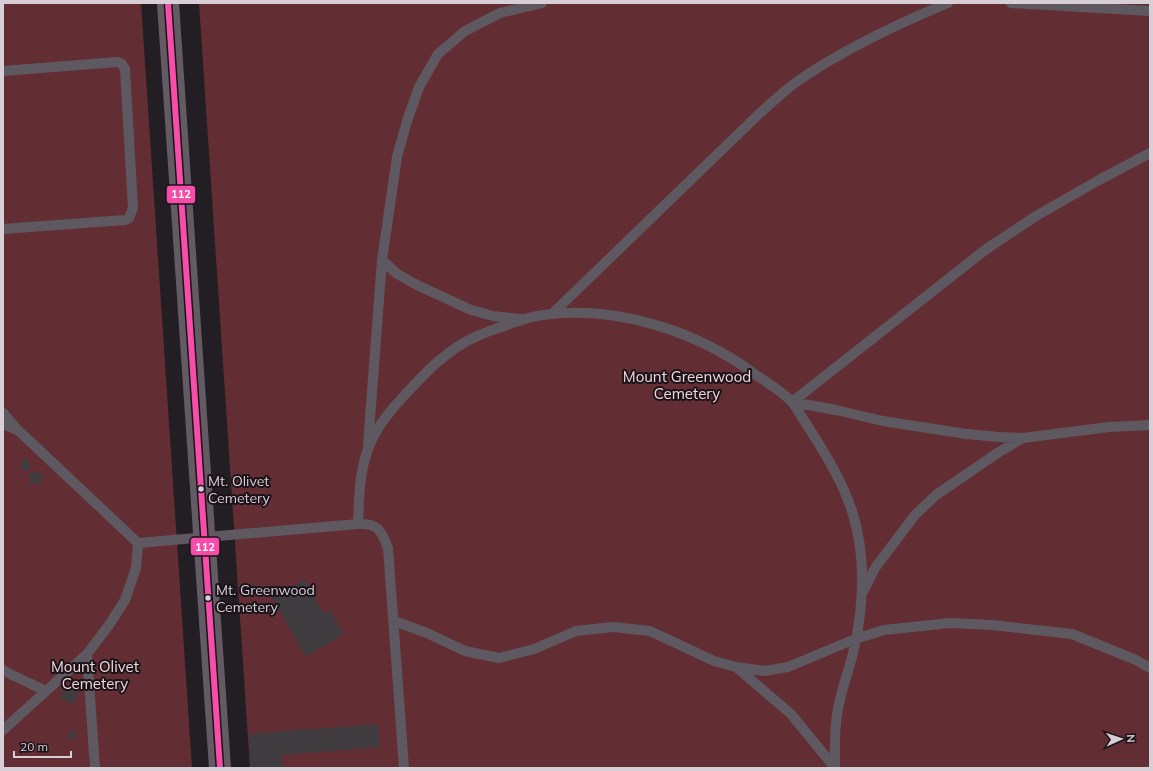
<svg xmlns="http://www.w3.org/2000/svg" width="1153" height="771" font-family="Mulish,sans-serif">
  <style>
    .green { fill: #632e33 }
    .building { fill: #403b3e }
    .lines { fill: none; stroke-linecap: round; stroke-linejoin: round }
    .lane { stroke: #5e5961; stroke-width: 10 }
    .secondary { stroke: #625b64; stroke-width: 22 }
    .bus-1-casing { stroke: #1c121a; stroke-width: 9 }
    .bus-1 { stroke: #f54da8; stroke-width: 6 }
    .bus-dot { fill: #d7cfd5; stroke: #1c121a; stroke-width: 1.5 }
    .labels { text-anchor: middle; stroke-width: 4; stroke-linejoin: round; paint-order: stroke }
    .bus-label { font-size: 14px; fill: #d7cfd5; stroke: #1c121a; text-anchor: start }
    .park-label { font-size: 15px; fill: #f1d9d9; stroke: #1c121a }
    .line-badge { stroke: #1c121a; stroke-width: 1.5 }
    .badge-label { font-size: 11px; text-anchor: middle; font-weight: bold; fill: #fff }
  </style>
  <rect width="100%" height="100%" fill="#231e23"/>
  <!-- green -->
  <path class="green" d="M3 3H141L192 768H3Z
    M199 3H1150V768H250Z"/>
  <!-- building -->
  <path class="building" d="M29 459 30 470H22L21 460Z
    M42 472V483L30 484 29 473Z
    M305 579 323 613 330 610 344 634 305 657 272 597Z
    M65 686 79 691 74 704 60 699Z
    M378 724 380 747 282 755 283 768H250L249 734Z
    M69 731H76V739H68Z"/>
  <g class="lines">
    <!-- lane -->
    <path class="lane" d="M1011 3 1150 11
      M3 71 117 62 121 63 125 69 133 208 129 218 125 220 3 229
      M382 260 396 273 415 284 471 310 493 316 520 319
      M552 314 760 113C771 103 783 92 795 83 842 50 895 25 948 3
      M792 402 985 250 1036 216 1099 180 1150 153
      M792 402 836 410 883 421 966 434 999 437 1023 438 1109 427 1150 425
      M3 413 16 428
      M3 424 19 431 138 543 358 524C378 523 381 530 388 548L404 768
      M368 445 382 260 397 157 407 121 419 87 438 54 465 31 500 13 542 3
      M358 524C359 500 359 475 367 452 376 424 397 403 417 382 429 369 442 357 457 347 470 338 486 332 501 327 518 321 534 315 552 314 623 307 700 333 756 375 768 383 781 391 791 401 797 408 802 418 807 425 824 452 842 480 852 511 866 555 864 604 854 649 849 671 840 692 837 715 834 732 835 751 835 768
      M863 592 875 568 915 515 936 495 999 452 1023 438
      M394 621 427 633 465 651 499 658 534 649 576 631 613 627 650 631 714 661 736 667 765 671 788 667 855 639 884 630 950 623 992 625 1072 634 1136 660 1150 668
      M87 654 95 768
      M736 667 791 714 835 768
      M3 670 12 675 46 691
      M3 730 87 654 109 625 125 600 136 568 138 543"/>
    <!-- secondary -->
    <path class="secondary" d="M168 3 220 768"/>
    <defs>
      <path id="bus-1" d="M168 3 220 768"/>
    </defs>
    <!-- bus-1 casing -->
    <use href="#bus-1" class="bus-1-casing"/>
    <!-- bus-1 -->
    <use href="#bus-1" class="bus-1"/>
  </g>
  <!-- markers -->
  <g class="bus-dot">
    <circle cx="201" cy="489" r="3.5"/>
    <circle cx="208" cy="598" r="3.5"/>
  </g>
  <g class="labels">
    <!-- bus labels -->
    <g class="bus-label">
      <text x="208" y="486">Mt. Olivet<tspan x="208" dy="17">Cemetery</tspan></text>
      <text x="216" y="595">Mt. Greenwood<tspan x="216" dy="17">Cemetery</tspan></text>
    </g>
    <!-- park labels -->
    <g class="park-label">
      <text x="687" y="382">Mount Greenwood<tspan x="687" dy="17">Cemetery</tspan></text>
      <text x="95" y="672">Mount Olivet<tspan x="95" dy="17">Cemetery</tspan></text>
    </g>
  </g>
  <g class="line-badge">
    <rect x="166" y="185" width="30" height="19" rx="4" fill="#f54da8"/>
    <rect x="190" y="537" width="30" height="19" rx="4" fill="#f54da8"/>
  </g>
  <g class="badge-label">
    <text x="181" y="198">112</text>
    <text x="205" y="551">112</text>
  </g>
  <!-- border -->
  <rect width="1153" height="771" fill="none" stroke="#d7cfd5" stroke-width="8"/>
  <!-- north arrow -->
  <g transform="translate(1121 739) rotate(87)" stroke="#1c121a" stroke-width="3" paint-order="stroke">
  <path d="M0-3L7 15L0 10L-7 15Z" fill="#d7cfd5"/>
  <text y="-6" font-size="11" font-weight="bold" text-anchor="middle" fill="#d7cfd5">N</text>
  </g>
  <!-- scale -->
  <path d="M14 751v6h57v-6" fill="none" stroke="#d7cfd5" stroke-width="2"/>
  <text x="20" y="751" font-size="12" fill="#d7cfd5" stroke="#1c121a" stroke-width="3" paint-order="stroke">20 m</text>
</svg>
